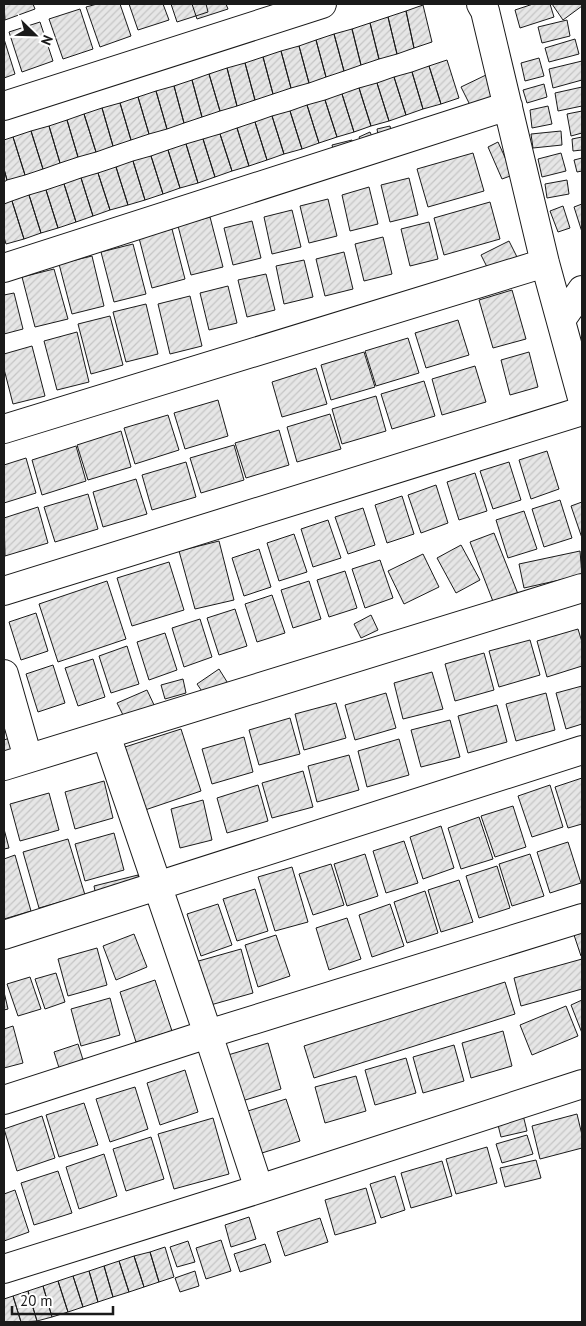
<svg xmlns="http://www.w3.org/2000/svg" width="586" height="1326" font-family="'PT Sans',sans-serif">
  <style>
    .building { fill: url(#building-hatch); stroke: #1a1a1a }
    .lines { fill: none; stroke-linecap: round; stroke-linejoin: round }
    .minor-casing { stroke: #1a1a1a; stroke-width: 30 }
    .minor { stroke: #fff; stroke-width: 28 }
  </style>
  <defs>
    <pattern id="building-hatch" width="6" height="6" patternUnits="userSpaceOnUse" patternTransform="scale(1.25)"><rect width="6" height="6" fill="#e6e6e6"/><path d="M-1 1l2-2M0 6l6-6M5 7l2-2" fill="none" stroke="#c5c5c5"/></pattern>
  </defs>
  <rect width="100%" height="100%" fill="#fff"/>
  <!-- building -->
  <path class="building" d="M4 4H33L35 9 5 20Z
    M97 4H120L131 36 100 47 86 7Z
    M129 4H163L169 20 138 30Z
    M171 4H206L208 12 177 22Z
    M192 4H226L228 9 197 19Z
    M533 4H550L554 17 520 28 515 10Z
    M552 4H581L582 6 563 20Z
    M423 5 432 42 414 48 406 11Z
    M80 9 93 49 63 59 49 19Z
    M406 11 414 48 397 54 388 17Z
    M388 17 397 54 379 59 370 23Z
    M567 20 570 36 542 43 538 27Z
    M40 22 53 61 22 72 9 32Z
    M370 23 379 59 361 65 352 29Z
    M352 29 361 65 344 71 334 34Z
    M334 34 344 71 326 77 316 40Z
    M4 39 15 74 4 78Z
    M575 39 579 54 549 62 545 48Z
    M316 40 326 77 309 83 299 46Z
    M299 46 309 83 291 88 281 51Z
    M281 51 291 88 273 94 263 57Z
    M263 57 273 94 255 100 245 63Z
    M539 58 544 76 525 81 521 63Z
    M447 60 459 98 441 104 429 66Z
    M582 61V80L553 88 549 69Z
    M245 63 255 100 237 106 227 68Z
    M429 66 441 104 423 109 412 72Z
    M227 68 237 106 220 111 209 74Z
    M412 72 423 109 406 115 394 77Z
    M209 74 220 111 202 117 192 80Z
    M486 75 495 96 471 107 461 87Z
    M394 77 406 115 389 121 377 83Z
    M192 80 202 117 184 123 174 86Z
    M377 83 389 121 371 126 359 88Z
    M544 84 547 97 527 103 523 90Z
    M174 86 184 123 167 129 156 91Z
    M582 87V106L558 111 555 93Z
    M359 88 371 126 354 132 342 94Z
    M156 91 167 129 149 134 138 97Z
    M342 94 354 132 337 137 325 100Z
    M138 97 149 134 131 140 120 103Z
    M325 100 337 137 319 143 307 105Z
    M120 103 131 140 113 146 102 108Z
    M307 105 319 143 302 149 290 111Z
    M548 106 552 124 532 128 530 110Z
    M102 108 113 146 96 152 84 114Z
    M290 111 302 149 284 154 272 116Z
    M582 111V133L571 136 567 114Z
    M84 114 96 152 78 157 67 120Z
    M272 116 284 154 267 160 255 122Z
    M67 120 78 157 60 163 49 126Z
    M255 122 267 160 249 166 237 128Z
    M49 126 60 163 43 169 31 131Z
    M390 126 392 136 379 140 377 129Z
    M237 128 249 166 232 171 220 134Z
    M31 131 43 169 25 175 13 137Z
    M561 131 562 145 533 148 531 134Z
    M370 132 375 143 364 148 359 137Z
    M220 134 232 171 215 177 203 139Z
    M13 137 25 175 7 180 4 169V140Z
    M582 137V150L573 151 572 139Z
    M203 139 215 177 198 183 186 144Z
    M352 140 353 149 334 153 332 145Z
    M498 142 513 175 502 179 488 147Z
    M186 144 198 183 180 188 168 150Z
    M168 150 180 188 163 194 151 156Z
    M473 153 484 191 428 207 417 169Z
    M561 153 566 171 542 177 538 159Z
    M151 156 163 194 145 200 133 161Z
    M582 158V171L577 172 574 160Z
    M133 161 145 200 128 205 116 167Z
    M116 167 128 205 110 210 98 173Z
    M4 169 7 180 4 182Z
    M98 173 110 210 93 216 81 178Z
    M81 178 93 216 76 222 64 184Z
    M409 178 418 215 390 222 381 185Z
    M567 180 569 194 547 198 545 184Z
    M64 184 76 222 58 228 46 190Z
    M369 187 378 224 350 231 342 195Z
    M46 190 58 228 41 233 29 195Z
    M29 195 41 233 24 239 12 201Z
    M328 199 337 236 309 243 300 206Z
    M12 201 24 239 6 244 4 237V204Z
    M490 202 500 239 444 255 434 218Z
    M582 204V232L574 207Z
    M563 206 570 228 558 232 550 211Z
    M292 210 301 247 272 254 264 217Z
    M210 217 223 267 191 275 178 226Z
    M252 221 261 258 233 265 224 228Z
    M429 222 438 259 410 266 401 229Z
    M172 229 185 279 152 288 139 238Z
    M383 237 392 274 364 281 355 244Z
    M509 241 518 259 490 273 481 255Z
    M133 244 146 294 114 302 101 252Z
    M344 252 353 289 325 296 316 259Z
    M92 256 104 306 72 314 59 264Z
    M304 260 313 297 284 304 276 266Z
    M54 269 68 319 35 327 22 277Z
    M266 274 275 310 247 317 238 280Z
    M228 286 237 323 209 330 200 293Z
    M512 290 526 339 493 348 479 300Z
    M14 293 23 329 4 334V295Z
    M190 296 202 346 170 354 158 304Z
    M146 304 158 354 126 362 113 312Z
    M110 316 123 365 91 374 78 324Z
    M458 320 469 355 426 368 415 333Z
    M77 332 89 382 57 390 44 341Z
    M408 338 419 373 376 386 365 351Z
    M32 346 45 396 13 404 4 369V354Z
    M364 352 375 387 331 400 321 365Z
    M529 352 538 387 510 395 501 360Z
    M475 366 486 402 442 415 432 379Z
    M316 368 327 404 282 417 272 382Z
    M424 381 435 416 392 429 381 394Z
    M376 396 386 431 342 444 332 409Z
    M218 400 228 436 185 449 174 413Z
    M330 414 341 449 297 462 287 427Z
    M168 415 179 450 135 464 124 428Z
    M279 430 289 465 246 478 235 443Z
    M121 431 131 467 88 480 77 445Z
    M234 445 244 480 201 493 190 458Z
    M76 446 86 481 42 495 32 460Z
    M547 451 559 489 531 499 519 460Z
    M26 458 36 493 4 503V465Z
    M186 462 196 497 152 510 142 475Z
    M509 462 521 500 493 509 480 471Z
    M475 473 487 511 459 520 447 482Z
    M136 479 147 514 103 527 93 492Z
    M436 485 448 523 421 533 408 495Z
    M88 494 98 529 55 542 44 507Z
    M402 496 414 534 387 543 375 505Z
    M560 500 572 538 544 547 532 509Z
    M582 502V538L571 506Z
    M38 507 48 543 5 556 4 518Z
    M363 508 375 545 348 554 335 517Z
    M524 511 537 549 508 558 496 520Z
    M328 520 341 558 313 567 301 529Z
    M494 533 518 594 494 604 470 542Z
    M294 534 307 572 279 581 267 543Z
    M219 541 234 600 195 609 179 551Z
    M461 545 480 580 456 593 437 558Z
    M259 549 271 587 244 596 232 558Z
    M580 551 582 575 524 588 519 564Z
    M423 554 439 587 404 604 388 571Z
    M380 560 393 598 365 608 352 569Z
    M169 562 184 610 132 626 117 578Z
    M345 571 357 608 329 617 317 580Z
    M107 581 126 639 58 662 39 604Z
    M309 581 321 619 293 628 281 590Z
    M272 595 285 633 257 642 245 604Z
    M235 609 247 646 219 655 207 618Z
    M36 613 48 651 21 660 9 622Z
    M371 615 378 630 361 638 354 624Z
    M200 619 212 657 184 667 172 628Z
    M578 629 582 642V666L547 677 537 641Z
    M165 633 177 670 149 680 137 642Z
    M530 640 540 675 499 687 489 651Z
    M127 646 139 684 111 693 99 656Z
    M484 653 494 690 455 701 445 664Z
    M93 659 105 697 78 706 65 668Z
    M53 665 65 703 38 712 26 674Z
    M219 669 229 685 208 700 197 684Z
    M432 672 443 709 403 719 394 683Z
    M183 679 186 693 165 699 161 685Z
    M582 686V724L566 729 556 693Z
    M147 690 155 707 126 721 117 703Z
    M386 693 396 728 355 740 345 705Z
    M546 693 555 730 516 741 506 704Z
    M336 703 346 738 304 750 295 714Z
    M497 705 507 742 468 753 458 716Z
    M290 718 300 754 259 765 249 730Z
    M450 720 460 757 421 767 411 730Z
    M181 729 201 791 145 810 125 747Z
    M12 737 16 750 4 754V740Z
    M244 737 253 772 212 784 202 749Z
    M399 739 409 775 367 787 358 751Z
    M349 755 359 790 317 802 308 766Z
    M303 771 313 807 272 818 262 783Z
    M582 778V824L568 828 555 787Z
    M104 781 113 818 75 829 65 792Z
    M258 785 268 821 227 833 217 798Z
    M550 785 563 827 532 837 518 796Z
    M49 793 59 830 20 841 10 804Z
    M203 800 212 840 180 848 171 809Z
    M513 806 526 847 495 857 481 816Z
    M479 817 493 859 461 869 448 828Z
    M441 826 454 868 423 879 410 837Z
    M4 829 9 848 4 849Z
    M114 833 124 870 85 881 75 844Z
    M68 839 85 895 39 908 23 852Z
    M404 841 418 883 386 893 373 851Z
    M568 842 581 883 550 893 537 852Z
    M365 854 378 896 347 906 334 864Z
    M530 854 544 896 512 906 499 864Z
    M15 855 31 911 4 919V859Z
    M331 864 344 905 313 915 299 874Z
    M497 866 510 908 479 918 466 876Z
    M292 867 308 922 275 931 258 877Z
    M138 875 144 899 99 910 94 886Z
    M459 880 473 922 441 932 428 890Z
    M255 889 268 931 237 941 223 899Z
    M425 891 438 933 407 943 394 902Z
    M218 904 232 945 201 956 187 914Z
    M390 904 404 946 372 957 359 915Z
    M347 918 361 959 329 970 316 928Z
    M582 933V955L581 956 574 935Z
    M134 934 147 967 116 980 103 946Z
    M276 935 290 976 258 987 245 945Z
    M97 948 107 985 68 996 58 959Z
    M241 949 253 993 207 1006 195 962Z
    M582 959V989L521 1006 514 978Z
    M56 973 65 1002 45 1009 35 979Z
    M30 977 41 1009 18 1016 7 984Z
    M155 980 172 1031 136 1042 120 992Z
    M505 982 515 1014 314 1078 304 1046Z
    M4 992 8 1009 4 1010Z
    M110 998 120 1035 81 1046 71 1009Z
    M582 1000V1033L571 1005Z
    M566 1006 578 1036 532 1055 520 1025Z
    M13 1026 23 1063 4 1068V1029Z
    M503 1031 512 1066 471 1078 462 1043Z
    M268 1043 281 1089 242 1101 228 1055Z
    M78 1044 85 1066 61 1074 54 1052Z
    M454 1045 464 1081 423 1093 413 1057Z
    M406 1058 416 1093 375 1105 365 1070Z
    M185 1070 198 1112 160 1125 147 1083Z
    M356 1076 366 1111 325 1123 315 1087Z
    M135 1087 148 1129 110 1142 96 1099Z
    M286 1099 300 1141 262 1153 248 1111Z
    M84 1103 98 1145 59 1157 46 1115Z
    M577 1114 582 1135V1148L540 1159 532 1126Z
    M523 1115 527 1131 501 1137 497 1121Z
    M42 1116 55 1158 17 1171 4 1129Z
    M213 1118 229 1174 174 1189 158 1134Z
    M527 1135 533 1154 502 1163 496 1144Z
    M151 1137 164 1179 126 1191 113 1149Z
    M487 1147 497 1183 456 1194 446 1159Z
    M104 1154 117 1196 79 1209 66 1167Z
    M536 1160 541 1178 505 1187 500 1168Z
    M442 1161 452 1196 411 1208 401 1173Z
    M58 1171 72 1213 34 1225 21 1183Z
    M395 1176 405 1210 381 1218 370 1184Z
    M366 1188 376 1223 335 1235 325 1200Z
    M15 1190 29 1232 4 1241V1194Z
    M249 1217 256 1239 231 1247 225 1225Z
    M320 1218 328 1242 285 1256 277 1232Z
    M221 1240 231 1271 206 1279 196 1248Z
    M188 1241 195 1262 177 1267 170 1247Z
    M265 1244 271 1262 240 1272 234 1254Z
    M165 1247 174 1277 159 1282 150 1252Z
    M150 1252 159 1282 144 1287 134 1256Z
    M134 1256 144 1287 129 1292 119 1261Z
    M119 1261 129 1292 113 1297 104 1266Z
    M104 1266 113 1297 98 1302 89 1271Z
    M89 1271 98 1302 83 1307 73 1276Z
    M195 1271 199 1286 180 1292 175 1278Z
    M73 1276 83 1307 68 1312 58 1281Z
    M58 1281 68 1312 52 1317 43 1286Z
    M43 1286 52 1317 37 1321 28 1291Z
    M28 1291 37 1321 21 1322 13 1296Z
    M13 1296 21 1322H4V1299Z"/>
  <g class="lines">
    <defs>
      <path id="minor" d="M481 4 485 11 545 263 582 398
        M4 106 322 4
        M4 268 508 106
        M561 320 582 290
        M4 429 545 263
        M4 591 582 411
        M4 674 28 758
        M106 735 208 1034 259 1189
        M4 766 582 588
        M4 935 582 750
        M4 1100 208 1034 582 918
        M4 1269 259 1189 582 1084"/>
    </defs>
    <!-- minor casing -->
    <use href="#minor" class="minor-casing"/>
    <!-- minor -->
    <use href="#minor" class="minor"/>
  </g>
  <!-- border -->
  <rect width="586" height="1326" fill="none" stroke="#1a1a1a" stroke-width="10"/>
  <!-- north arrow -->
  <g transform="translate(35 35) rotate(113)" stroke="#ffffff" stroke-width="4" paint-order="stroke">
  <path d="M0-4L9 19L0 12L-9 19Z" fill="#1a1a1a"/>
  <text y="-8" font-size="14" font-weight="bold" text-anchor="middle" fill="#1a1a1a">N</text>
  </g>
  <!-- scale -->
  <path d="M12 1306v8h101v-8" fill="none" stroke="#1a1a1a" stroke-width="2.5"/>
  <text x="20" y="1306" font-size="15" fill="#1a1a1a" stroke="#ffffff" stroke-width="4" paint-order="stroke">20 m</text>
</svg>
